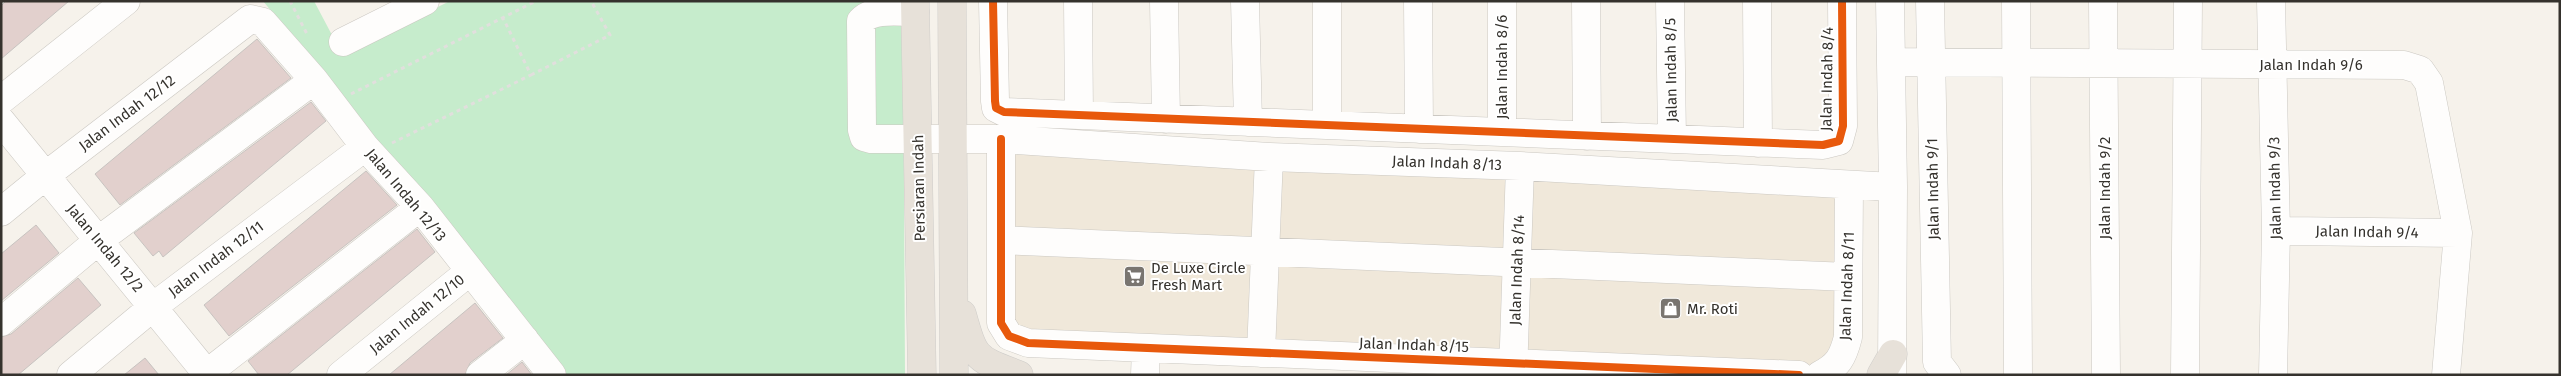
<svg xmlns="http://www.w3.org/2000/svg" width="2561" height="376" font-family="'Fira Sans',sans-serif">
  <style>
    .built { fill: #f0e8da }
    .green { fill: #c6eccc }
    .building { fill: #e2d0cd; stroke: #c7c3c0 }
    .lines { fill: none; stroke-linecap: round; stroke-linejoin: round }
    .minor-casing { stroke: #cbc8c2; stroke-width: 29 }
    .major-casing { stroke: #cfcdca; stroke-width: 29 }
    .path { stroke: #e1dfdd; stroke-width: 3; stroke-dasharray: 4 4; stroke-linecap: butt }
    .minor { stroke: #fefdfc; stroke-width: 28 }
    .major { stroke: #e7e1d9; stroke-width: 28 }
    .cycleway-casing { stroke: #fff; stroke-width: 11 }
    .cycleway { stroke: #e8590c; stroke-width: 8 }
    .labels { text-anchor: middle; stroke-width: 4; stroke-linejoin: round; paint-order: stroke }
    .street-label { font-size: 15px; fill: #35322d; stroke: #fff }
    .poi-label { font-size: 15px; fill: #35322d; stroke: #fff; text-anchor: start }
  </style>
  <rect width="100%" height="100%" fill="#f6f2eb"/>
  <!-- built -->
  <path class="built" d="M1009 147 1842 192 1841 339 1817 369 1029 337 1008 322Z"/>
  <!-- green -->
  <path class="green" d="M263 1H314L342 54 450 1H903L905 375H562L390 156Z"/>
  <!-- building -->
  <path class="building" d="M6 1H69L1 59V6Z
    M257 39 291 78 120 205 95 174Z
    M311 102 326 121 163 257 159 251 153 256 134 233Z
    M366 171 397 205 229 336 204 305Z
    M36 225 59 253 1 301V254Z
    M417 229 435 252 287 375H259L248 361Z
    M78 278 101 305 18 375H1V337L11 334Z
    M475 303 503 338 470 363 465 375H389Z
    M145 358 159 375H124Z
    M522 362 532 375H506Z"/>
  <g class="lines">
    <defs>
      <path id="minor" d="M993 1 995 101 996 108 1004 112 1823 145 1839 141 1843 126 1842 1
        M1078 1 1079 115
        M1164 1 1166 119
        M1245 1 1248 122
        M1418 1 1419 129
        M1502 1V132
        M1586 1 1587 136
        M1670 1 1672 139
        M1757 1 1758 143
        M1890 1 1893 187 1892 375
        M1930 1 1937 362 1947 375
        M2016 1 2018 375
        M2103 1 2106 375
        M2271 1 2276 231 2273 375
        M915 12C898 12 873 8 861 21L862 130 864 137 871 139H1001L1269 157 1520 166 1893 187
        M343 42 425 1
        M1891 62 2404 65 2420 70 2429 83 2458 233 2446 375
        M1 100 126 1
        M1 121 208 375
        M1327 125V1
        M1001 139V323L1009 336 1028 343 1799 375
        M1 212 45 176 250 19 263 22 314 80 365 147 420 207 552 375
        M2276 231 2458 233
        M1001 240 1848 277
        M1 322 99 240 314 80
        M1261 353 1269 157
        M71 375 154 306 365 147
        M205 375 420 207
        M341 375 469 272
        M480 375 525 340
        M1145 375 1146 348
        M1513 375 1520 166
        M1820 375C1838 366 1843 357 1848 337L1849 186
        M2185 375 2188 1"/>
      <path id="major" d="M915 1 922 375
        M952 1 954 375
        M962 314C975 360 975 358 1019 375
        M1881 375 1893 354"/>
    </defs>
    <!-- minor casing -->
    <use href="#minor" class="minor-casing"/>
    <!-- major casing -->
    <use href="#major" class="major-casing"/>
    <!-- path -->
    <path class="path" d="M290 1 308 36
      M531 75 610 35 591 1
      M351 94 536 1
      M392 143 531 75 503 18"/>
    <!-- minor -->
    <use href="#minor" class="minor"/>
    <!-- major -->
    <use href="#major" class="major"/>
    <defs>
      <path id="cycleway" d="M993 1 995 101 996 108 1004 112 1823 145 1839 141 1843 126 1842 1
        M1001 139V323L1009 336 1028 343 1799 375"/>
    </defs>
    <!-- cycleway casing -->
    <use href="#cycleway" class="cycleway-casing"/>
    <!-- cycleway -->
    <use href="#cycleway" class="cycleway"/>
  </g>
  <!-- icons -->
  <defs>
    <symbol id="supermarket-square" viewBox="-11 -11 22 22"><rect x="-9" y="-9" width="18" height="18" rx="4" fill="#797570" stroke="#fff"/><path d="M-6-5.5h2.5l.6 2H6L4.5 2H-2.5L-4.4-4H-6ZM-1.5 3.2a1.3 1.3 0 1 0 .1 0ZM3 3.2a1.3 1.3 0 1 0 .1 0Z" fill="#fff"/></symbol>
    <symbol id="shop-square" viewBox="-11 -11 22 22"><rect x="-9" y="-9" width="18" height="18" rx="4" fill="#797570" stroke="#fff"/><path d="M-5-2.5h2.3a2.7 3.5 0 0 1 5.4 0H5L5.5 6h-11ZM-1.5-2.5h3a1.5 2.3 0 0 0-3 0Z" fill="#fff"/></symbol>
  </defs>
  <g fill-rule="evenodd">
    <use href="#supermarket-square" x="1122" y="264" width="25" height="25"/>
    <use href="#shop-square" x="1658" y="296" width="25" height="25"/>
  </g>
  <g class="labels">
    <!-- street labels -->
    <g class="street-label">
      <text x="2311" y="70">Jalan Indah 9/6</text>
      <text transform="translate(1502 67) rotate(-90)" y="5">Jalan Indah 8/6</text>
      <text transform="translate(1671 70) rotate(-91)" y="5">Jalan Indah 8/5</text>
      <text transform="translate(1827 79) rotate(-89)" y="5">Jalan Indah 8/4</text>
      <text transform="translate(127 113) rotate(-37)" y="5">Jalan Indah 12/12</text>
      <text transform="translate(1447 163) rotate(2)" y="5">Jalan Indah 8/13</text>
      <text transform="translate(919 188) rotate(-91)" y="5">Persiaran Indah</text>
      <text transform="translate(2105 188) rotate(-90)" y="5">Jalan Indah 9/2</text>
      <text transform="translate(2275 188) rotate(-91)" y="5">Jalan Indah 9/3</text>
      <text transform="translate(1933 189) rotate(-91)" y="5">Jalan Indah 9/1</text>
      <text transform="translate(406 195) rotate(50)" y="5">Jalan Indah 12/13</text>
      <text transform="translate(2367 232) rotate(1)" y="5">Jalan Indah 9/4</text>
      <text transform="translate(105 248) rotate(50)" y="5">Jalan Indah 12/2</text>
      <text transform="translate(216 259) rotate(-37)" y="5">Jalan Indah 12/11</text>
      <text transform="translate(1517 270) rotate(-88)" y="5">Jalan Indah 8/14</text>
      <text transform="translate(1847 286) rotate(-88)" y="5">Jalan Indah 8/11</text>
      <text transform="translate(417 314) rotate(-39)" y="5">Jalan Indah 12/10</text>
      <text transform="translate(1414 345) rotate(2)" y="5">Jalan Indah 8/15</text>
    </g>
    <!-- poi labels -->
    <g class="poi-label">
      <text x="1151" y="273">De Luxe Circle<tspan x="1151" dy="17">Fresh Mart</tspan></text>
      <text x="1687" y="314">Mr. Roti</text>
    </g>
  </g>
  <!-- border -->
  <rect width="2561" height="376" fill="none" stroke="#35322d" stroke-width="5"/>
</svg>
